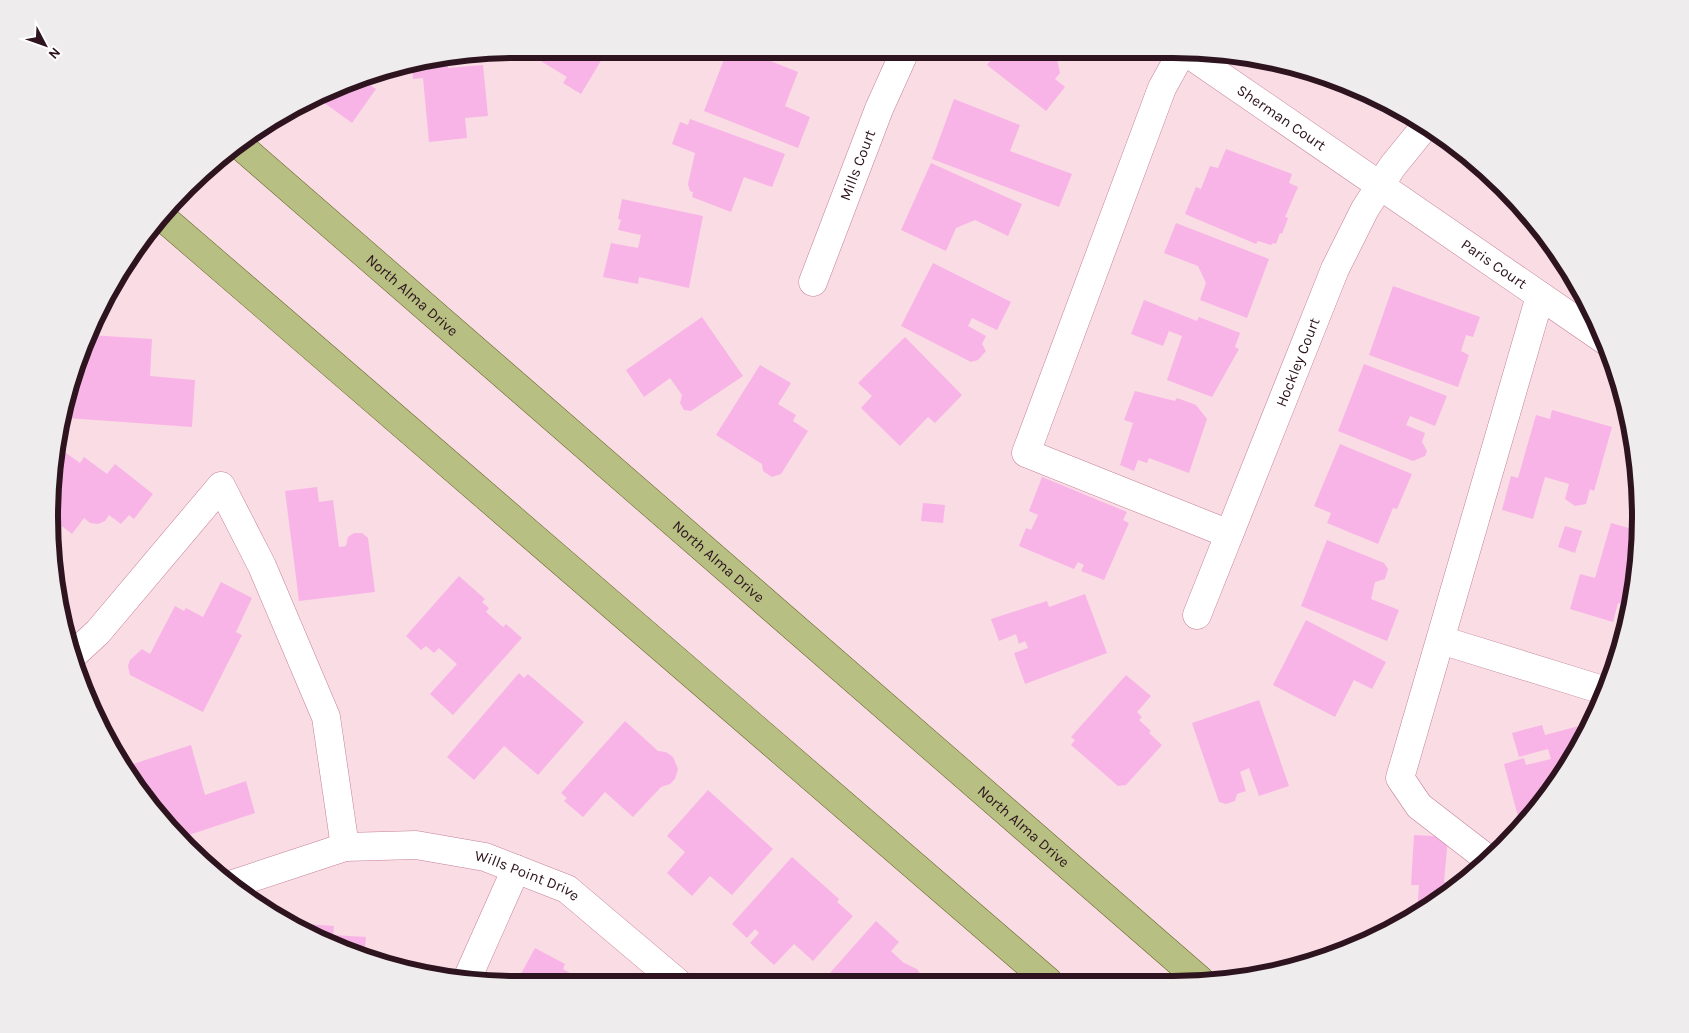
<svg xmlns="http://www.w3.org/2000/svg" width="1689" height="1033" font-family="Karla,sans-serif">
  <style>
    .building { fill: #f8b4e6 }
    .lines { fill: none; stroke-linecap: round; stroke-linejoin: round }
    .minor-casing { stroke: #c48099; stroke-width: 29 }
    .major-casing { stroke: #686728; stroke-width: 29 }
    .minor { stroke: #fff; stroke-width: 28 }
    .major { stroke: #b7bf82; stroke-width: 28 }
    .labels { text-anchor: middle; stroke-width: 4.5; stroke-linejoin: round; paint-order: stroke }
    .street-label { font-size: 15px; fill: #2d141e; stroke: #fff }
    .rim { fill: none; stroke: #2d141e; stroke-width: 6 }
  </style>
  <rect width="100%" height="100%" fill="#fadce5"/>
  <!-- building -->
  <path class="building" d="M521 49H608L581 94 563 83 567 77Z
    M728 49H741L798 72 785 106 810 117 798 148 704 111Z
    M999 49 1055 50 1060 73 1055 79 1065 87 1046 111 987 65Z
    M447 60 448 68 483 65 488 116 465 118 467 138 429 142 423 78 413 79 412 66Z
    M366 73H370L364 81 376 89 352 123 319 99Z
    M954 99 1020 125 1010 151 1072 174 1059 207 932 159Z
    M690 119 785 154 772 187 744 177 731 212 692 197 693 192 690 191 688 184 695 153 672 144 680 122 688 125Z
    M1226 149 1292 174 1289 183 1298 187 1285 217 1288 218 1282 234 1280 233 1276 244 1273 243 1271 245 1258 241 1256 244 1185 214 1196 187 1201 189 1210 166 1218 168Z
    M931 163 1022 204 1008 236 975 220 956 228 946 251 901 230Z
    M622 199 703 216 689 288 639 277 638 284 603 277 611 243 638 248 641 235 618 230 621 220 618 219Z
    M1176 223 1269 259 1247 318 1200 300 1206 283 1198 266 1164 253Z
    M933 263 1011 302 997 330 972 318 968 326 986 336 982 344 986 351 978 360 971 362 901 326Z
    M1393 286 1480 317 1473 337 1466 335 1461 351 1469 355 1458 387 1369 355Z
    M1144 300 1197 321 1199 317 1240 333 1235 347 1239 349 1212 397 1167 380 1182 336 1169 331 1163 346 1131 334Z
    M702 317 743 376 691 411 684 410 680 403 682 395 670 378 644 397 626 370Z
    M90 335 152 339 150 376 195 380 192 427 67 418 71 383H75L77 361Z
    M905 337 962 395 935 423 928 417 900 446 861 408 872 396 858 383Z
    M1364 364 1447 396 1435 426 1410 416 1406 425 1425 433 1422 442 1427 451 1425 456 1413 461 1338 431Z
    M760 365 791 383 778 404 796 415 793 421 808 431 781 474 772 477 763 471 762 464 716 435Z
    M1135 391 1175 401 1177 398 1196 405 1207 419 1189 473 1149 458 1147 463 1138 460 1134 471 1120 465 1133 423 1124 420Z
    M1552 410 1612 427 1594 491 1590 489 1586 504 1575 506 1565 499 1569 484 1545 477 1533 519 1502 510 1511 476 1518 478 1536 415 1550 419Z
    M1340 444 1412 474 1397 509 1393 508 1378 544 1327 523 1331 513 1314 506Z
    M66 453 80 463 84 457 107 474 115 464 153 494 134 519 129 515 121 524 109 515 105 521 98 524 90 523 84 518 72 534 49 516 57 464Z
    M1042 477 1127 512 1123 520 1129 523 1104 580 1081 571 1084 565 1078 562 1074 569 1019 546 1026 528 1031 530 1038 515 1029 511Z
    M317 487 319 502 333 500 339 547 346 546 348 537 354 533H362L368 538 375 592 299 601 285 491Z
    M923 503 945 505 943 523 921 521Z
    M1611 523 1639 531 1631 607 1618 603 1613 622 1570 609 1580 574 1595 578Z
    M1565 526 1582 531 1575 553 1558 547Z
    M1327 540 1384 563 1388 569 1385 579 1375 582 1371 599 1399 610 1387 641 1301 606Z
    M459 576 485 599 482 602 489 608 486 612 503 627 506 624 522 638 453 715 430 694 457 664 439 648 434 653 426 646 421 650 406 636Z
    M221 582 252 598 236 632 242 635 203 712 130 675 128 666 130 660 142 649 150 654 175 606 184 611 186 608 203 617Z
    M1085 594 1107 653 1025 684 1014 653 1028 648 1025 641 1019 644 1016 634 999 641 991 619 1047 601 1049 607Z
    M1306 620 1386 662 1372 689 1354 680 1335 717 1273 685Z
    M519 673 524 678 528 674 584 722 538 775 504 746 474 780 447 757Z
    M1126 675 1151 696 1137 712 1142 717 1139 720 1151 731 1149 733 1162 745 1126 785 1118 786 1071 745 1075 740 1071 737Z
    M1259 700 1289 786 1259 796 1249 768 1240 772 1246 791 1237 794 1235 801 1226 804 1219 802 1192 723Z
    M625 721 658 751 666 752 673 757 678 769 675 779 670 784 661 787 633 817 605 792 583 817 564 801 567 798 561 793Z
    M1542 725 1545 735 1583 725 1585 732 1561 777 1520 824 1504 764 1524 758 1526 765 1551 759 1548 749 1519 757 1512 733Z
    M191 745 205 795 246 781 255 813 183 837 145 801 127 766Z
    M708 790 773 849 732 895 710 876 692 896 667 873 685 852 667 836Z
    M1414 835 1448 837 1444 882 1460 883 1417 914 1419 885H1411Z
    M792 857 839 899 837 902 853 916 813 961 794 944 774 965 750 943 759 933 755 929 747 938 732 924Z
    M876 921 899 942 891 951 904 963 917 969 925 981 822 982Z
    M292 923 334 926 333 935 366 937 364 958Z
    M535 948 565 964 563 969 588 983H516Z"/>
  <g class="lines">
    <defs>
      <g id="minor">
        <path id="s1" d="M813 282 879 109 906 49"/>
        <path id="s2" d="M1229 534 1026 453 1162 88 1183 50 1606 341"/>
        <path id="s3" d="M1197 615 1335 269 1365 209 1392 167 1426 125"/>
        <path d="M1441 640 1606 691"/>
        <path d="M72 656 98 632 221 486 262 566 326 717 345 847"/>
        <path d="M1489 860 1419 806 1400 778 1540 296"/>
        <path id="s4" d="M233 884 345 847 416 845 485 857 567 889 677 982"/>
        <path d="M467 979 516 869"/>
      </g>
      <g id="major">
        <path id="s5" d="M237 143 1200 980"/>
        <path d="M161 216 1048 981"/>
      </g>
    </defs>
    <!-- minor casing -->
    <use href="#minor" class="minor-casing"/>
    <!-- major casing -->
    <use href="#major" class="major-casing"/>
    <!-- minor -->
    <use href="#minor" class="minor"/>
    <!-- major -->
    <use href="#major" class="major"/>
  </g>
  <g class="labels">
    <!-- street labels -->
    <g class="street-label">
      <text dy="5" stroke="none"><textPath href="#s2" startOffset="771">Sherman Court</textPath></text>
      <text dy="5" stroke="none"><textPath href="#s1" startOffset="125">Mills Court</textPath></text>
      <text dy="5" stroke="none"><textPath href="#s2" startOffset="1029">Paris Court</textPath></text>
      <text dy="5" stroke="none"><textPath href="#s5" startOffset="232">North Alma Drive</textPath></text>
      <text dy="5" stroke="none"><textPath href="#s3" startOffset="272">Hockley Court</textPath></text>
      <text dy="5" stroke="none"><textPath href="#s5" startOffset="638">North Alma Drive</textPath></text>
      <text dy="5" stroke="none"><textPath href="#s5" startOffset="1042">North Alma Drive</textPath></text>
      <text dy="5" stroke="none"><textPath href="#s4" startOffset="305">Wills Point Drive</textPath></text>
    </g>
  </g>
  <!-- crop -->
  <path d="M0 0H1689V1033H0ZM517 58H1173A459 459 0 0 1 1632 517V517A459 459 0 0 1 1173 976H517A459 459 0 0 1 58 517V517A459 459 0 0 1 517 58Z" fill="#eeeced" fill-rule="evenodd"/>
  <path class="rim" d="M517 58H1173A459 459 0 0 1 1632 517V517A459 459 0 0 1 1173 976H517A459 459 0 0 1 58 517V517A459 459 0 0 1 517 58Z"/>
  <!-- north arrow -->
  <g transform="translate(45 45) rotate(131)" stroke="#ffffff" stroke-width="4" paint-order="stroke">
  <path d="M0-4L9 19L0 12L-9 19Z" fill="#2d141e"/>
  <text y="-8" font-size="14" font-weight="bold" text-anchor="middle" fill="#2d141e">N</text>
  </g>
</svg>
